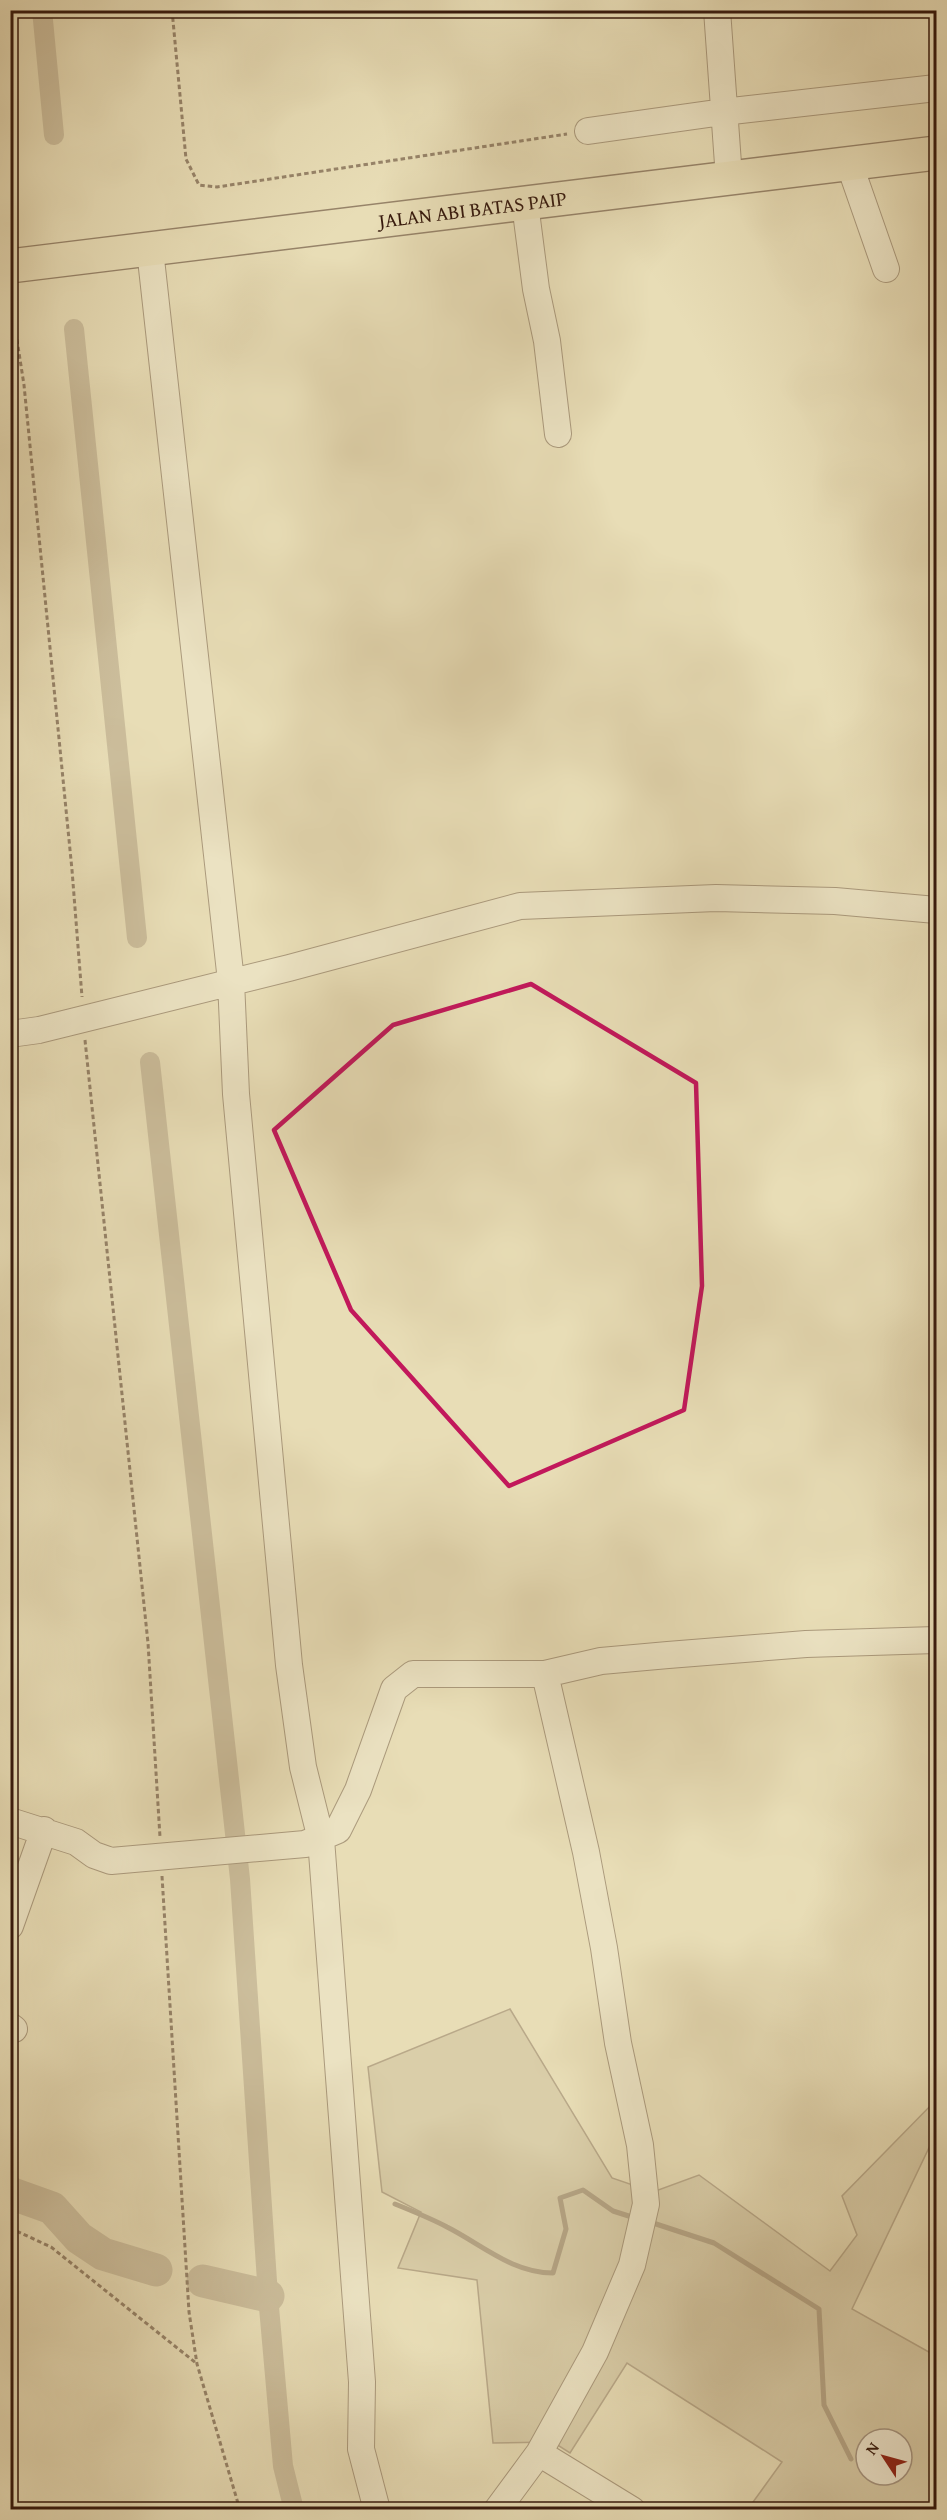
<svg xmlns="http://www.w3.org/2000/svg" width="947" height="2520" font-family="'Gentium Book Plus',serif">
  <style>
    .green { fill: #cabc99; stroke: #806a53; stroke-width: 1.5; fill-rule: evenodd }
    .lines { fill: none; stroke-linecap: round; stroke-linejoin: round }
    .stream { stroke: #7c6650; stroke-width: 5 }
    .canal { stroke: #ab9a7d; stroke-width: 20 }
    .river { stroke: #ab9a7d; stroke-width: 33 }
    .minor-casing { stroke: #624a37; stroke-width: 28 }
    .major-casing { stroke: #36190d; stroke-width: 36 }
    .path { stroke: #36190d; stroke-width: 3; stroke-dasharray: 4.5 3; stroke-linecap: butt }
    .minor { stroke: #f0e9d0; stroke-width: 26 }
    .major { stroke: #e8ddb6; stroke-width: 33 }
    .marked { fill: none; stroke: #c2185b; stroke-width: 4.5; stroke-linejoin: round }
    .labels { text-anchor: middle; stroke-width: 6; stroke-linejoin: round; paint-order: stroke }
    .street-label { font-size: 20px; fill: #36190d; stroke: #f0e9d0 }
  </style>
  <rect width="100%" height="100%" fill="#e8ddb6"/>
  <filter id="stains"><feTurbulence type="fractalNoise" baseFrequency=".00333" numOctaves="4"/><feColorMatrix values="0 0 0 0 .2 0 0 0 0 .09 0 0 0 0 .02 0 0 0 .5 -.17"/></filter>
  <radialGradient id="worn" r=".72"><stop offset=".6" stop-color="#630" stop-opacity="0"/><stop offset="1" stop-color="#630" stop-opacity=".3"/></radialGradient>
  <!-- green -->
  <path class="green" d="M510 2009 612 2178 653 2192 699 2175 830 2271 857 2235 842 2196 936 2100V2133L852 2309 936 2356V2509H748L782 2462 627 2363 570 2453 553 2442 493 2443 477 2280 398 2268 421 2212 382 2192 368 2067ZM866 2439H902V2475H866Z"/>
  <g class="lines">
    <!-- stream -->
    <path class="stream" d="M395 2204C412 2211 430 2218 447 2227 481 2244 512 2273 553 2273L566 2229 560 2198 583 2190 613 2211 635 2218
      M650 2222 714 2243 819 2309 824 2405 851 2459"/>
    <!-- canal -->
    <path class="canal" d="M42 10 54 135
      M74 329 137 938
      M150 1062 240 1879 268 2296 283 2466 294 2510"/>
    <!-- river -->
    <path class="river" d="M10 2193 52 2208 79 2238 103 2254 156 2270
      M203 2281 268 2296"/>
    <defs>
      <path id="minor" d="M717 10 729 178
        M588 131 723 112 936 88
        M849 163 886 269
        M525 204 536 289 547 341 558 434
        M150 250 231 981 236 1094 289 1665 303 1767 321 1839 362 2382 361 2449 377 2510
        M10 1034 39 1030 289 968 520 906 716 898 835 901 936 910
        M10 1821 76 1842 94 1855 111 1861 305 1844 338 1830 358 1790 394 1689 413 1674H545L601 1661 668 1655 806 1644 936 1640
        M10 1926 44 1830
        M10 2026 14 2029
        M539 2453 632 2510
        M497 2510 539 2453 595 2352 632 2265 646 2204 640 2145 618 2043 604 1948 586 1852 545 1674"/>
      <g id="major">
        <path id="s1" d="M10 266 936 153"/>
      </g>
    </defs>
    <!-- minor casing -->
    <use href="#minor" class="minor-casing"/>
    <!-- major casing -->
    <use href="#major" class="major-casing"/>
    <!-- path -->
    <path class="path" d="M172 10 186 159 199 185 217 187 567 134
      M10 295 24 385 72 870 82 997
      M85 1040 148 1643 160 1837
      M162 1876 189 2312 197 2364 240 2510
      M10 2228 51 2247 196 2363"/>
    <!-- minor -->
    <use href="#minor" class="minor"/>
    <!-- major -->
    <use href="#major" class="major"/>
  </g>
  <!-- marked area -->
  <path d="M0 0H947V2520H0ZM531 984 696 1083 702 1286 684 1410 509 1486 351 1310 274 1130 393 1025Z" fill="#e8ddb6" fill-opacity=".55" fill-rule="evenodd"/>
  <path class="marked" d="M531 984 696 1083 702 1286 684 1410 509 1486 351 1310 274 1130 393 1025Z"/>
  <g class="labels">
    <!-- street labels -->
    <g class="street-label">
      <text dy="7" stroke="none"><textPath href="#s1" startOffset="466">JALAN ABI BATAS PAIP</textPath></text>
    </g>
  </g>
  <!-- margin -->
  <rect width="947" height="2520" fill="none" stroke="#e8ddb6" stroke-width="36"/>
  <rect x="12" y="12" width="923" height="2496" fill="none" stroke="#36190d" stroke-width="3"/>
  <rect x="18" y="18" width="911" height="2484" fill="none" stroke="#36190d" stroke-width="1.5"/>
  <!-- north arrow -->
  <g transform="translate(884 2457) rotate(306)"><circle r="28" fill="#f0e9d0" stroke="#a69682" stroke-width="1.5"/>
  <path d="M0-4.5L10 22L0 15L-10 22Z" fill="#8f2418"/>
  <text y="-9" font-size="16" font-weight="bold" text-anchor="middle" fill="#36190d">N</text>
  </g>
  <rect width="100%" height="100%" filter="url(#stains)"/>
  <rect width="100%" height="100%" fill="url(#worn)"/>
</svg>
